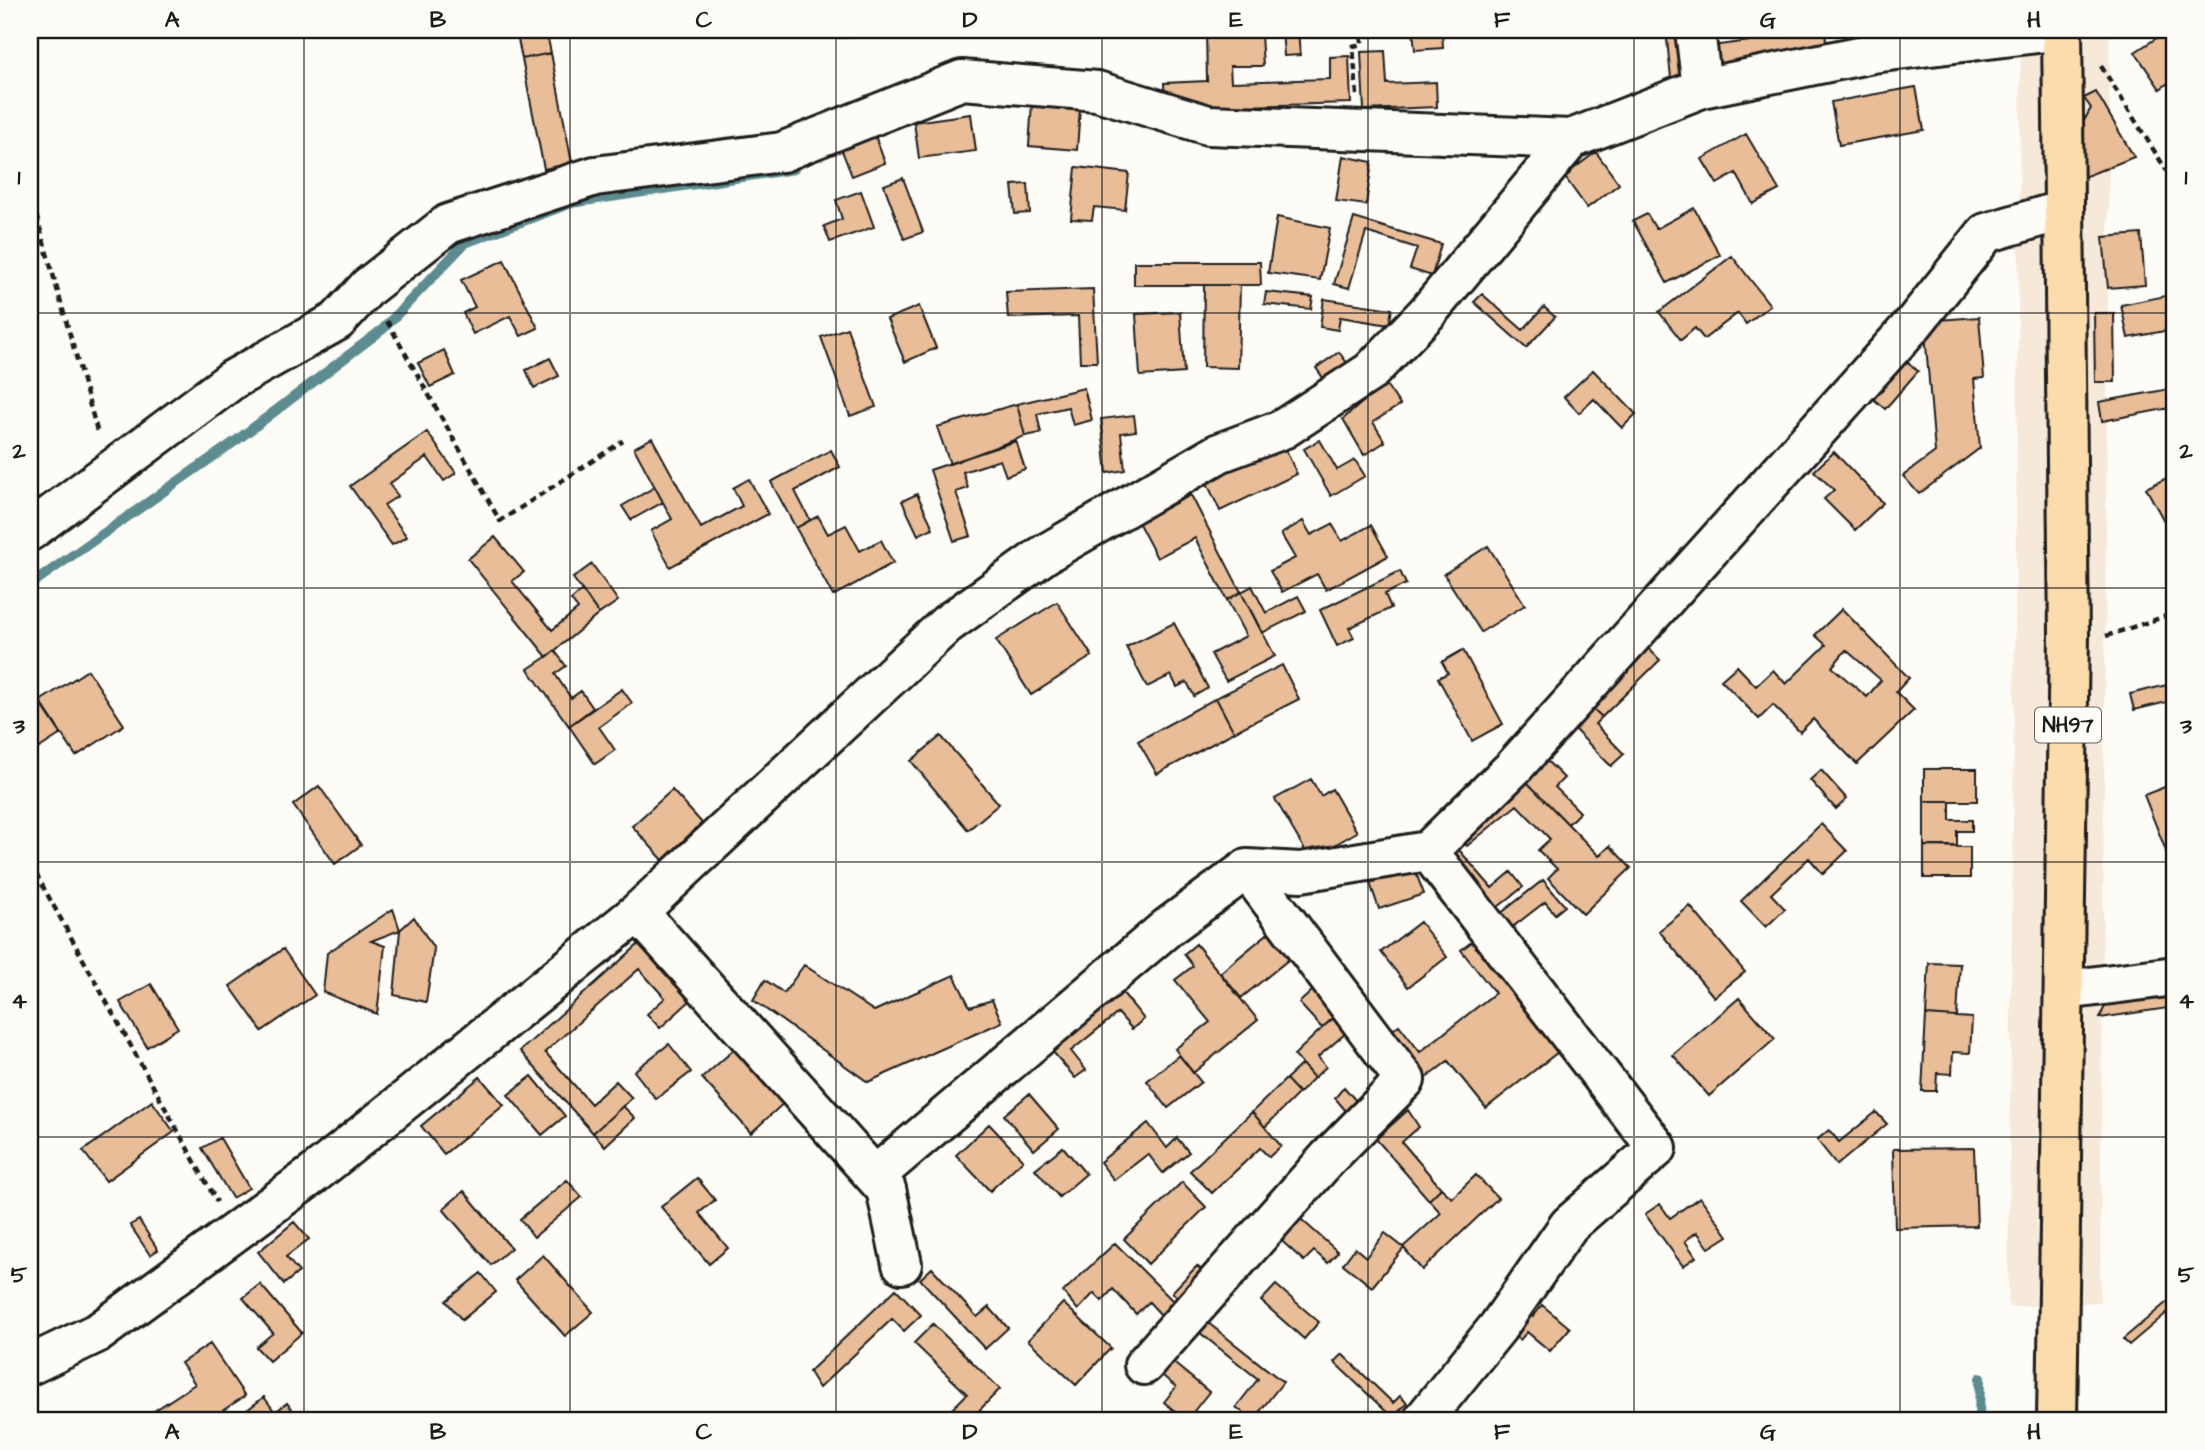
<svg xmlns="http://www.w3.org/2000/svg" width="2205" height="1450" font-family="'Architects Daughter',sans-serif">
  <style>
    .built { fill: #f7e9da }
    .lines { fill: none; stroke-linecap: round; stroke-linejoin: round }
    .stream { stroke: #5c8c8f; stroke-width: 10 }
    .building { fill: #e8bd98; stroke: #1c1c1c; stroke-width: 2; fill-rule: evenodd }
    .minor-casing { stroke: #1c1c1c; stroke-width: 44 }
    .highway-casing { stroke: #1c1c1c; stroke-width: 44 }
    .path { stroke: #1c1c1c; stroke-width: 4.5; stroke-dasharray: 7 5; stroke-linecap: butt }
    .minor { stroke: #fdfcf7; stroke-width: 38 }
    .highway { stroke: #fcdcac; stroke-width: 38 }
    .grid { fill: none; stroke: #1c1c1c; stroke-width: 2; stroke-opacity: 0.55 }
    .labels { text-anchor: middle; stroke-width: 7; stroke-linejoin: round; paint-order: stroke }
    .shield { fill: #fdfcf7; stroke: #605f5e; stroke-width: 2 }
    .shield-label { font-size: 21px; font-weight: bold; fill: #1c1c1c }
    .neatline { fill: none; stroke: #1c1c1c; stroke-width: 2.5 }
    .grid-label { font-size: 23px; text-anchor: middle; font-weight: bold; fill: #1c1c1c }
  </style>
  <rect width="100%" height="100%" fill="#fdfcf7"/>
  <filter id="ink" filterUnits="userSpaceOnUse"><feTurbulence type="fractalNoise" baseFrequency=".0143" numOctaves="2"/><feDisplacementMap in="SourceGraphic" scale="14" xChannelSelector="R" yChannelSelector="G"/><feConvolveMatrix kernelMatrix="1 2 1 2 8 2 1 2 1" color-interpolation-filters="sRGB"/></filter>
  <g filter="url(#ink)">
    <!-- built -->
    <path class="built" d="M2021 30H2110L2100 1302 2008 1307Z"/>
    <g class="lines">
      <!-- stream -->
      <path class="stream" d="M30 585 237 440 383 329 465 243 571 203 794 169
        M1979 1420 1980 1378"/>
    </g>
    <!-- building -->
    <path class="building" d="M516 30H595L548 39 551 53 522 59Z
      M839 30H865V36L839 38Z
      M1206 30H1223V37L1261 35 1263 66H1230L1231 82 1330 79V57L1349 56 1351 103 1165 108 1164 83 1207 81Z
      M1282 30H1298L1300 55 1284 56Z
      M1366 30H1392V35L1366 37Z
      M1413 30H1442L1443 48 1415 50Z
      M1666 30H1685L1690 76 1671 78Z
      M2169 30H2175V78L2160 89 2135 52Z
      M1825 31 1827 51 1714 66 1711 46Z
      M1385 51 1387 84 1436 82 1437 107 1364 110 1361 52Z
      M551 53 572 163 544 169 522 59Z
      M1916 87 1924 130 1839 145 1831 102Z
      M2096 92 2134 157 2071 182 2067 152 2091 108 2084 98Z
      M1032 103 1080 107 1077 150 1029 146Z
      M971 114 976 151 919 158 914 122Z
      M873 130 885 163 852 176 839 143Z
      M1746 134 1779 190 1753 204 1736 173 1717 184 1702 159Z
      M1596 152 1619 184 1587 208 1564 176Z
      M1343 156 1372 162 1366 205 1336 201Z
      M1076 167 1129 173 1125 210 1094 207 1092 220 1071 219Z
      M903 178 923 232 904 239 884 185Z
      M1028 184 1030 213 1015 214 1012 185Z
      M861 191 874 227 830 242 824 226 842 219 836 200Z
      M1694 208 1720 255 1667 283 1633 221 1647 214 1656 229Z
      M1277 217 1330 228 1320 280 1268 273Z
      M1354 218 1441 244 1432 276 1410 269 1417 248 1366 232 1349 288 1334 284Z
      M2141 234 2145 285 2108 288 2103 237Z
      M1732 256 1770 305 1746 324 1738 313 1704 339 1695 328 1681 340 1659 312Z
      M504 260 538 328 521 336 510 316 473 334 463 313 475 307 461 280Z
      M1134 262H1260L1261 285H1134Z
      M1204 285H1240L1238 368 1203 367Z
      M1093 289 1097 362H1080L1078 316 1008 318 1006 292Z
      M1266 292 1313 297 1311 309 1264 304Z
      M1482 294 1523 330 1544 307 1555 317 1526 348 1474 302Z
      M2175 294V329L2128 338 2121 305Z
      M1324 299 1392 309 1389 325 1340 317 1338 330 1320 327Z
      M919 306 936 348 905 362 887 319Z
      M1180 312 1184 373 1140 376 1136 314Z
      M2094 313H2114L2115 382H2095Z
      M1979 317 1984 378 1974 379 1980 448 1919 494 1903 476 1935 452 1924 321Z
      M847 328 876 407 850 416 821 337Z
      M444 350 455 375 430 387 418 363Z
      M1339 352 1350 367 1327 383 1316 368Z
      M550 358 559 376 534 388 526 370Z
      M1903 358 1918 371 1885 409 1870 396Z
      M1593 370 1636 414 1622 428 1594 399 1579 413 1564 397Z
      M1385 383 1400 405 1373 422 1385 442 1364 455 1343 419Z
      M1084 388 1092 420 1073 425 1068 407 1037 414 1041 433 1025 436 1017 404Z
      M2175 388V407L2102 421 2099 402Z
      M1017 404 1025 436 950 464 937 427Z
      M1134 415 1136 431 1121 433 1125 470 1107 473 1101 419Z
      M427 432 456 473 444 481 427 457 389 484 398 496 384 505 407 537 392 545 350 486Z
      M652 438 701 528 742 506 733 488 749 479 768 514 670 567 651 531 672 519 634 448Z
      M1320 440 1337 470 1355 460 1365 476 1331 496 1304 449Z
      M1016 441 1025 469 1006 476 1000 460 963 472 968 488 956 492 971 536 954 541 930 470Z
      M1283 444 1297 474 1220 511 1206 481Z
      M831 450 840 467 795 491 810 520 796 528 771 482Z
      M1834 452 1883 503 1855 530 1824 499 1834 490 1814 471Z
      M2175 474V516L2164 521 2146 488Z
      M655 487 663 502 631 520 622 506Z
      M917 494 933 528 918 535 902 501Z
      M1191 495 1241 592 1227 600 1195 538 1157 558 1138 522Z
      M818 516 828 534 846 525 860 551 881 540 893 563 833 596 796 528Z
      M1303 521 1311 535 1332 524 1342 541 1371 525 1388 556 1326 590 1317 574 1282 592 1270 571 1295 558 1281 534Z
      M495 537 524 572 512 581 552 630 578 609 571 600 582 590 599 614 547 657 468 559Z
      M1488 546 1525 605 1481 632 1444 574Z
      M592 564 618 601 599 614 573 578Z
      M1400 571 1406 584 1385 594 1391 608 1349 628 1354 638 1337 646 1320 610Z
      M1252 586 1266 613 1298 596 1306 611 1262 633 1241 592Z
      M1241 592 1275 656 1226 681 1211 654 1246 636 1227 600Z
      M1057 602 1092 656 1031 695 996 640Z
      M1842 609 1909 678 1896 692 1914 710 1857 764 1813 719 1800 732 1773 705 1759 719 1721 680 1737 666 1756 686 1773 670 1786 684 1826 645 1815 635ZM1846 650 1881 680 1867 697 1832 667Z
      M1174 623 1208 688 1194 696 1187 682 1177 687 1171 675 1147 687 1126 647Z
      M1643 643 1660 660 1602 717 1585 701Z
      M1463 650 1503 724 1472 741 1438 678 1448 673 1442 662Z
      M555 651 566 666 555 674 571 698 581 691 593 708 569 726 528 669Z
      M1282 665 1299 699 1234 732 1216 698Z
      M88 670 124 725 76 756 40 701Z
      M2175 683V700L2134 710 2130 694Z
      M31 689 61 734 30 754V690Z
      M622 689 632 703 599 727 615 750 595 764 569 726Z
      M1216 698 1234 732 1157 774 1138 741Z
      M1585 701 1602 717 1595 724 1624 754 1611 766 1566 721Z
      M941 736 999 804 968 830 911 761Z
      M1542 756 1564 778 1555 787 1580 812 1568 824 1521 776Z
      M1924 769H1977V801H1924Z
      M1821 770 1847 799 1836 809 1810 780Z
      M1521 776 1599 856 1610 846 1631 868 1583 914 1548 878 1557 869 1538 850 1550 839 1517 805 1467 846 1455 833Z
      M1311 779 1321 796 1332 789 1357 832 1310 859 1275 799Z
      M2175 783V853L2168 856 2144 795Z
      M319 786 361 845 335 864 293 805Z
      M672 790 702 823 663 860 632 826Z
      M1924 801H1950V820H1972V831H1957V846H1924Z
      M1821 824 1847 851 1823 874 1809 858 1771 894 1785 909 1766 927 1741 901Z
      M1453 843 1492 888 1511 872 1523 887 1493 911 1441 853Z
      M1924 846 1970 847V878H1924Z
      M1414 868 1424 894 1379 909 1370 883Z
      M1543 880 1565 906 1555 914 1545 902 1506 932 1495 918Z
      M1690 906 1745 972 1714 997 1659 931Z
      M393 909 400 930 371 941 385 946 377 1014 323 992 327 953Z
      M414 917 434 949 426 1002 394 995 400 930Z
      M1420 922 1447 957 1408 987 1381 952Z
      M1272 930 1293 956 1241 998 1220 973Z
      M1481 935 1567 1045 1486 1108 1448 1061 1421 1082 1385 1036 1399 1025 1420 1052 1495 993 1461 950Z
      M639 944 690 1001 660 1028 647 1014 665 998 639 969 545 1052 591 1104 616 1081 632 1098 593 1133 520 1051Z
      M1196 944 1258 1020 1193 1073 1175 1049 1210 1022 1175 980 1193 966 1184 954Z
      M283 949 315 995 262 1031 230 986Z
      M1929 963 1960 964 1957 1017 1926 1015Z
      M804 965 874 1011 954 975 970 1007 992 1000 1002 1022 868 1082 753 1000 765 980 784 993Z
      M151 984 178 1028 147 1047 120 1002Z
      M1118 987 1144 1019 1132 1029 1118 1013 1071 1051 1086 1070 1075 1078 1048 1046Z
      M2175 988V1007L2100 1018 2108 998Z
      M1313 990 1337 1015 1322 1028 1299 1003Z
      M1739 998 1775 1039 1709 1096 1673 1055Z
      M1341 1010 1353 1027 1318 1057 1326 1067 1314 1078 1294 1055Z
      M1926 1015 1972 1018 1970 1053 1953 1052 1952 1074 1937 1073 1936 1091H1922Z
      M669 1044 691 1072 656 1099 634 1071Z
      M738 1046 787 1100 751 1133 702 1078Z
      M1179 1055 1201 1082 1168 1108 1147 1081Z
      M1302 1064 1314 1078 1299 1093 1286 1079Z
      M532 1076 565 1116 542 1135 508 1095Z
      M480 1077 504 1105 444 1154 421 1126Z
      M1286 1079 1299 1093 1265 1127 1252 1112Z
      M1344 1087 1363 1109 1339 1135 1331 1125 1346 1111 1335 1098Z
      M1029 1094 1059 1129 1034 1150 1004 1115Z
      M152 1101 174 1132 106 1181 83 1151Z
      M623 1106 635 1118 605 1146 593 1133Z
      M1408 1110 1419 1127 1402 1142 1441 1188 1429 1200 1376 1139Z
      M1252 1112 1281 1146 1269 1157 1260 1148 1212 1193 1190 1171Z
      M1876 1112 1887 1124 1837 1165 1817 1140 1829 1130 1839 1142Z
      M1148 1123 1167 1148 1177 1138 1189 1152 1163 1173 1148 1154 1114 1180 1100 1162Z
      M989 1124 1023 1160 990 1191 956 1155Z
      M220 1138 249 1188 232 1198 202 1148Z
      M1063 1147 1086 1174 1059 1197 1035 1169Z
      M1974 1148 1977 1226 1895 1228 1893 1149Z
      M1476 1175 1498 1198 1422 1270 1403 1247 1441 1213 1429 1200 1441 1188 1452 1198Z
      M697 1178 715 1200 699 1213 728 1248 709 1264 661 1207Z
      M567 1180 582 1197 534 1237 520 1219Z
      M1182 1182 1206 1207 1148 1264 1124 1239Z
      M464 1191 511 1248 491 1265 443 1209Z
      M1700 1197 1728 1236 1709 1248 1697 1232 1685 1241 1696 1257 1683 1266 1645 1214 1660 1204 1670 1218Z
      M1294 1213 1338 1252 1328 1263 1314 1251 1304 1261 1275 1235Z
      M139 1220 158 1250 150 1255 130 1225Z
      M294 1222 309 1239 286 1257 299 1272 284 1284 258 1252Z
      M1385 1233 1404 1248 1372 1287 1343 1264 1355 1248 1366 1257Z
      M1115 1243 1174 1302 1161 1315 1149 1302 1136 1314 1113 1289 1102 1301 1094 1293 1078 1310 1063 1292Z
      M543 1255 593 1312 565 1336 515 1280Z
      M1197 1266 1211 1279 1185 1305 1172 1292Z
      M932 1268 977 1317 989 1307 1008 1328 985 1349 920 1279Z
      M481 1273 496 1292 462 1320 446 1301Z
      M260 1284 302 1333 269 1361 256 1347 273 1333 243 1298Z
      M1276 1285 1319 1322 1304 1339 1261 1301Z
      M896 1289 921 1315 904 1331 892 1319 819 1388 809 1372Z
      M2173 1297 2175 1306 2129 1345 2123 1339Z
      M1063 1303 1111 1348 1076 1385 1028 1340Z
      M1542 1305 1570 1328 1550 1351 1527 1332 1520 1340 1508 1333 1526 1311 1533 1317Z
      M1207 1322 1283 1382 1253 1420 1236 1407 1258 1379 1199 1332Z
      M933 1324 1000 1389 970 1420H941L967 1394 914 1343Z
      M210 1344 245 1396 208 1420H160L154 1411 195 1384 181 1363Z
      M1342 1354 1393 1403 1400 1396 1407 1403 1393 1418 1334 1362Z
      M1170 1360 1209 1392 1194 1411 1206 1420H1185L1164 1402 1176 1387 1157 1371Z
      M264 1397 275 1412 287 1403 299 1419 234 1420Z
      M154 1411 160 1420H140Z"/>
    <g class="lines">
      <defs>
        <path id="minor" d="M1695 30 1702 88
          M30 531 232 380 337 321 368 287 448 224 595 176 782 152 962 80 1097 91 1208 125 1571 139
          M638 912 886 1189 902 1264
          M2065 990 2175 976
          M875 1176 1168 927 1247 869 1301 872 1428 851 1513 768 1914 323 1986 233 2064 210
          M30 1365 99 1332 314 1174 638 912 947 624 1045 554 1219 453 1283 429 1370 372 1427 313 1571 139 1702 88 1873 53 2062 30
          M1144 1365 1328 1158 1405 1080 1247 869
          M1423 1420 1498 1327 1569 1225 1657 1148 1428 851"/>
        <path id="highway" d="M2057 1420 2069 635 2062 30"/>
      </defs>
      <!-- minor casing -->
      <use href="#minor" class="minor-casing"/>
      <!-- highway casing -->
      <use href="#highway" class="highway-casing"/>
      <!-- path -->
      <path class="path" d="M2101 66 2175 184
        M1357 95 1353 46 1362 44 1361 30
        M30 193 98 434
        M387 321 500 521 623 441
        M2106 636 2175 613
        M30 863 217 1202"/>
      <!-- minor -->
      <use href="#minor" class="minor"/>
      <!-- highway -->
      <use href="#highway" class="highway"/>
    </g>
  </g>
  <!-- grid -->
  <path class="grid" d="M304 30V1420M570 30V1420M836 30V1420M1102 30V1420M1368 30V1420M1634 30V1420M1900 30V1420M30 313H2175M30 588H2175M30 862H2175M30 1137H2175"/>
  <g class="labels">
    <!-- shield labels -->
    <rect class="shield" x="2035" y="707.5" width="66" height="35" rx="5"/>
    <g class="shield-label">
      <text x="2068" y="732">NH97</text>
    </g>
  </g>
  <!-- margin -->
  <rect width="2205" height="1450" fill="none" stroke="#fdfcf7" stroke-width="77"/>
  <rect x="38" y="38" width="2128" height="1374" class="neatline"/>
  <g class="grid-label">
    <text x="172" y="27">A</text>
    <text x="438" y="27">B</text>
    <text x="704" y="27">C</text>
    <text x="970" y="27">D</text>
    <text x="1236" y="27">E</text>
    <text x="1502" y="27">F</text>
    <text x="1768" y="27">G</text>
    <text x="2034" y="27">H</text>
    <text x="19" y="184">1</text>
    <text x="2186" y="184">1</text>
    <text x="19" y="458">2</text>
    <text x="2186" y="458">2</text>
    <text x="19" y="733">3</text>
    <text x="2186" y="733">3</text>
    <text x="19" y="1008">4</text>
    <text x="2186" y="1008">4</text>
    <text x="19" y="1282">5</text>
    <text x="2186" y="1282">5</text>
    <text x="172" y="1439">A</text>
    <text x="438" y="1439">B</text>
    <text x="704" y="1439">C</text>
    <text x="970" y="1439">D</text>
    <text x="1236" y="1439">E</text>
    <text x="1502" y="1439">F</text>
    <text x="1768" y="1439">G</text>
    <text x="2034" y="1439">H</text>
  </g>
</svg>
